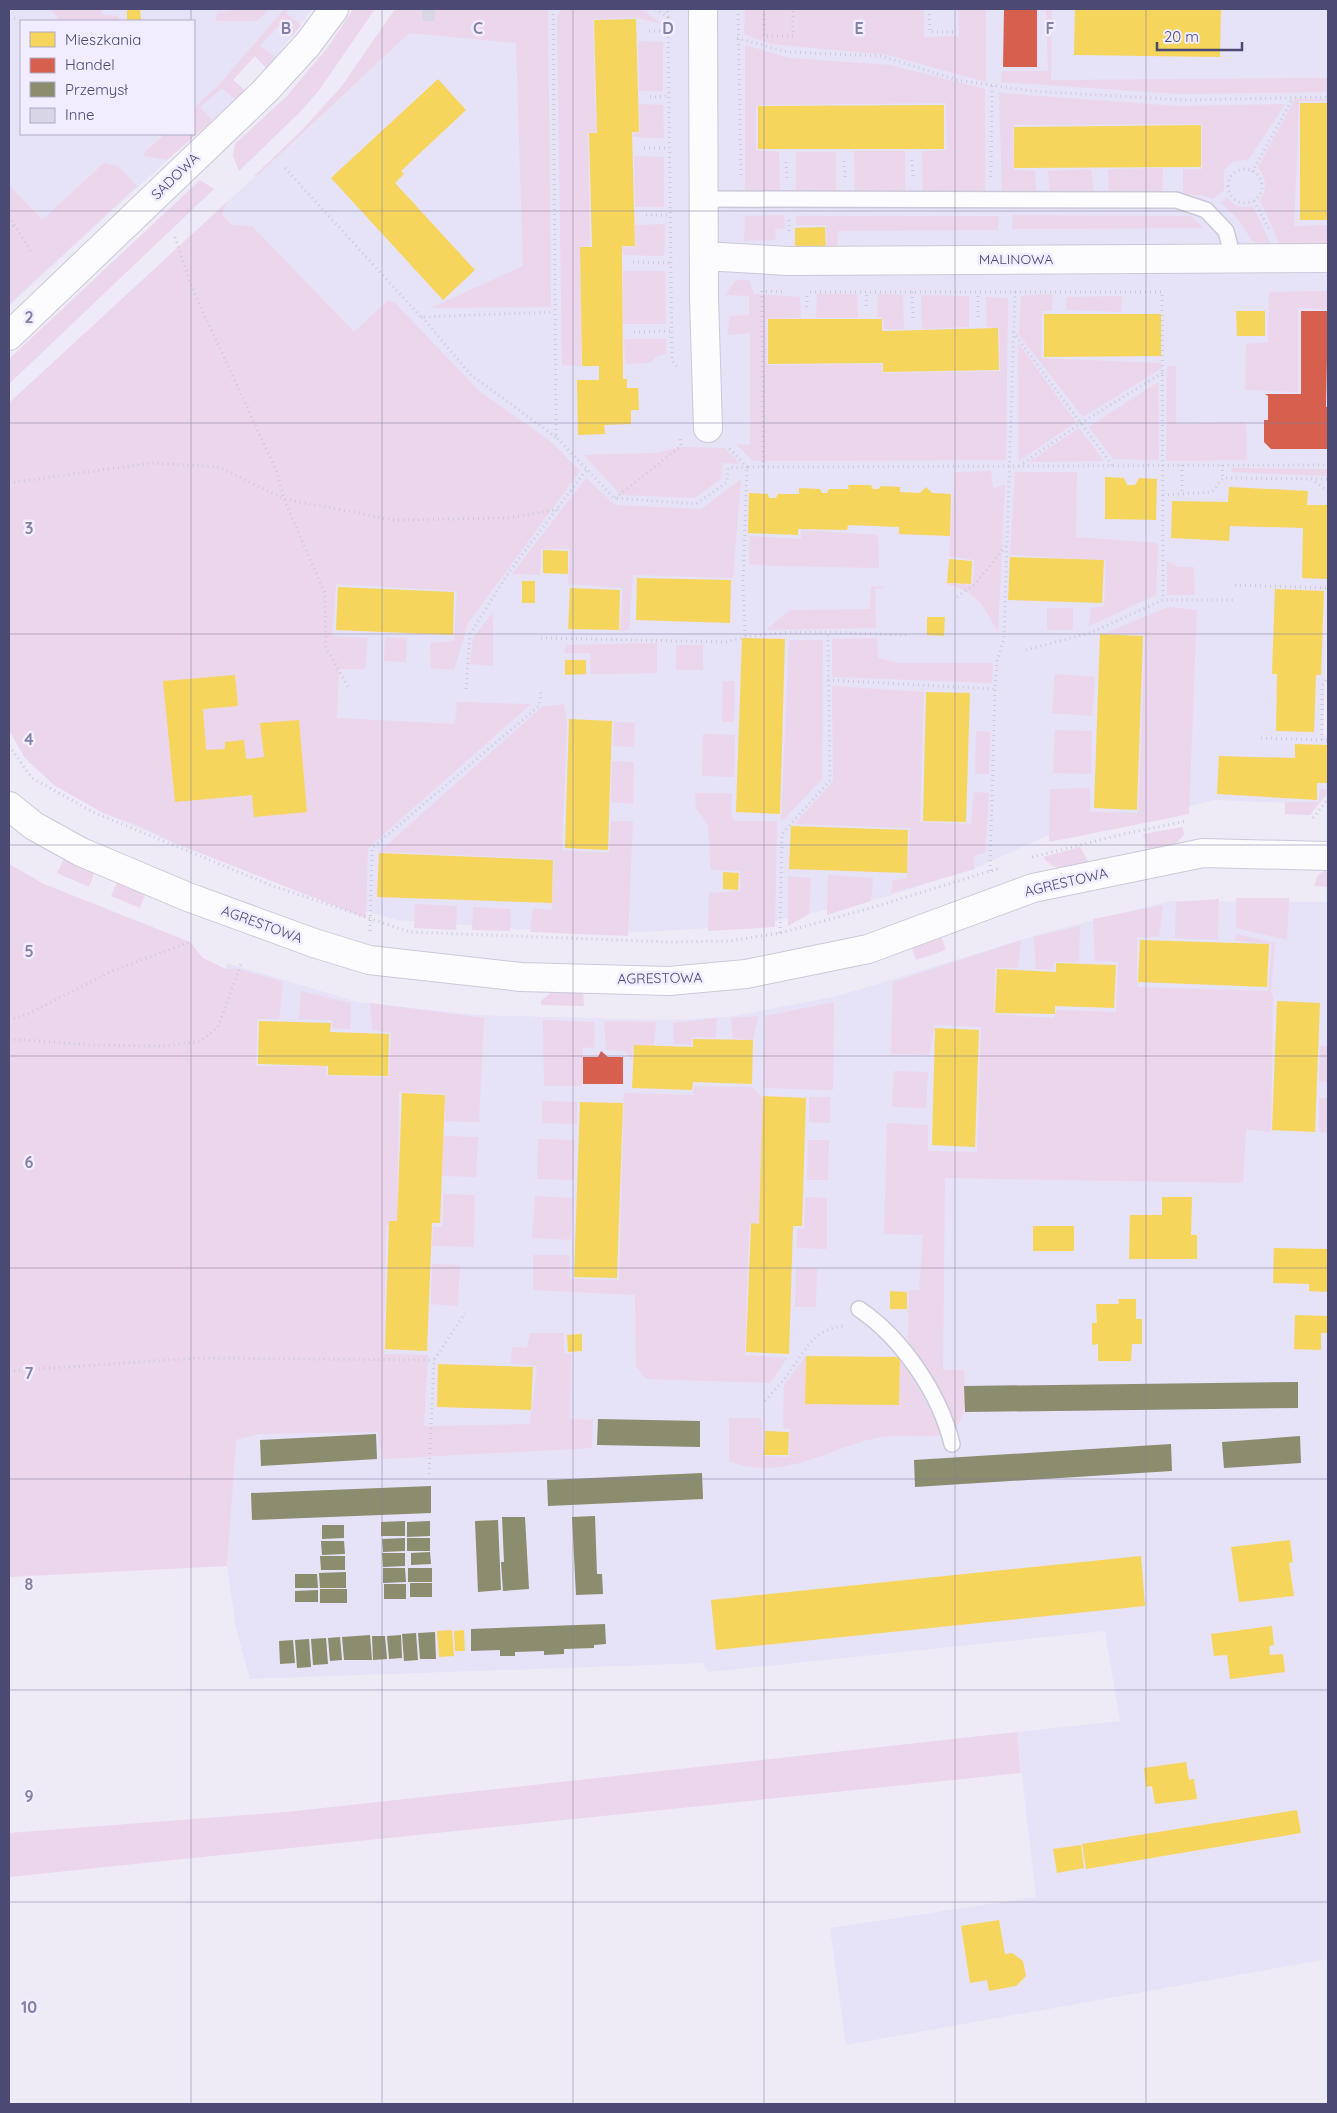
<svg xmlns="http://www.w3.org/2000/svg" width="1337" height="2113" font-family="Quicksand,sans-serif">
  <style>
    .residential { fill: #e6e2f8; fill-rule: evenodd }
    .green { fill: #ecd6eb }
    .homes { fill: #f6d55c }
    .shops { fill: #d6604d }
    .industry { fill: #8c8c6e }
    .building { fill: #d7d5e6 }
    .lines { fill: none; stroke-linecap: round; stroke-linejoin: round }
    .lane-casing { stroke: #cac9d9; stroke-width: 18 }
    .street-casing { stroke: #cac9d9; stroke-width: 30 }
    .path { stroke: #cbcbd8; stroke-width: 3; stroke-dasharray: 1 4; stroke-linecap: butt }
    .lane { stroke: #fcfcfe; stroke-width: 15 }
    .street { stroke: #fcfcfe; stroke-width: 28 }
    .grid { fill: none; stroke: #8382a2; stroke-width: 1; stroke-opacity: 0.55 }
    .labels { text-anchor: middle; stroke-width: 5; stroke-linejoin: round; paint-order: stroke }
    .street-label { font-size: 14px; fill: #4a4a75; stroke: #f1ecff }
    .grid-label { font-size: 16px; text-anchor: middle; font-weight: bold; fill: #8382a2; stroke: #f1ecff; stroke-width: 5; stroke-linejoin: round; paint-order: stroke }
  </style>
  <rect width="100%" height="100%" fill="#eeebf7"/>
  <!-- residential -->
  <path class="residential" d="M9 9H312L267 69 255 56 233 80 236 101 179 149 9 306ZM21 21H194V134H21Z
    M478 9H1328V586L1323 736 1328 737V795L1319 804 1214 800 1138 820 1059 830 983 865 889 896 758 925 644 932 517 929 397 920 355 908 224 858 174 843 103 813 54 785 25 758 9 730V403L308 128 407 22Z
    M1170 901 1328 902V1959L846 2045 830 1928 1036 1897 1017 1732 1120 1721 1105 1631 708 1672 703 1663 250 1679 236 1628 227 1566 235 1440 260 1434 226 969 227 963 358 1002 476 1015 668 1020 728 1017 838 996 1047 932Z"/>
  <!-- green -->
  <path class="green" d="M50 9H101L102 15 119 16V21H61Z
    M231 9H270L257 21H216L217 13 231 11Z
    M284 9H289L286 13 301 25 292 37 278 26 260 46 276 57 267 69 255 56 233 80 246 91 236 101 222 88 200 107 212 121 167 160 145 156 143 154 165 134H194V108L217 87Z
    M353 9H375L320 89 301 111 239 171 233 156 235 144 286 97 328 47Z
    M395 9H548L551 307 431 308 523 266 516 43 409 33 258 175 254 176 303 129 341 87Z
    M561 9H641L662 24 638 18 593 19 596 132 588 133 590 246 580 247 581 366 562 365 557 17Z
    M745 9H924V37L959 36 958 9H986V82L888 55 771 44 744 34Z
    M1046 9H1052L1051 80 1328 78V92L1180 94 1001 82 1002 71H1048Z
    M638 41 663 42V91H639Z
    M745 45 789 58 890 65 985 89V193H923L922 151 947 150 946 103 756 105V150L779 152 780 194 745 196Z
    M999 93 1177 106 1285 104 1249 159 1232 162 1224 170V190L1213 199 1201 195H1183V169H1202V124L1013 125 1014 170 1035 171 1036 192H1002Z
    M1295 99H1328V101H1299L1294 226 1328 225V247H1281L1260 200C1268 188 1266 179 1258 167Z
    M639 104 663 105 664 138 633 137V133L640 132Z
    M854 151H905V194H855Z
    M796 152H836V194H796Z
    M634 156 664 157V207H635Z
    M104 163 118 166 137 186 9 304V185L42 220Z
    M1163 168 1162 196H1109L1108 169Z
    M1091 169 1094 195 1050 196 1048 171Z
    M200 180 214 189 9 384V359Z
    M1227 197C1235 208 1241 209 1253 206L1273 249C1250 248 1249 232 1236 217 1231 212 1226 208 1221 203Z
    M228 201 223 210V216L231 225 252 226 354 332 387 301 394 302 480 392 550 441 580 471 468 623 454 670 431 668 430 643 454 641 457 591 336 584 332 636 368 638 365 669H339L337 718 455 724 457 702 531 704 368 848 366 918 174 843 142 827 103 813 54 785 25 758 9 730V403Z
    M784 215 785 228 775 229 776 240 744 241 745 216Z
    M1013 215 1191 216 1204 228 1012 229Z
    M796 216H999L998 230 838 231 837 248H827L826 225H796Z
    M665 224 664 256 623 255 622 247 636 246 635 225Z
    M623 271H665L666 324H623Z
    M736 280H749L754 294 800 297 801 318 766 319 767 365 882 364 883 373 1000 371 999 328 987 327 986 297 1008 298 1006 460 753 461 736 444 750 445V333L728 335 729 316 749 315V296L725 295Z
    M1328 291V309L1298 308V392L1245 390 1246 344 1268 342 1269 292Z
    M817 294H857L858 318H816Z
    M878 294 903 295 904 329H884L883 318 877 317Z
    M1053 294 1052 311H1042L1041 358 1161 363 1162 368 1083 417 1019 335 1021 296Z
    M921 295 969 296V327L922 329Z
    M1122 296 1121 312 1066 310 1067 297Z
    M624 339H666V354L656 356 650 363 625 364Z
    M1018 343 1076 422 1019 461Z
    M1167 366H1176V424L1246 422 1247 460 1166 461Z
    M1158 382 1159 460 1113 459 1089 427Z
    M1079 428 1104 461 1029 462Z
    M682 447 725 448 740 464 722 463 721 479 695 498 621 495 584 455 656 453Z
    M1231 468 1328 469V476L1232 472Z
    M991 471 993 489 1005 484 998 632C980 601 981 595 945 583L973 585 974 560 949 556 955 472Z
    M1015 472H1077L1076 537 1158 543 1156 595 1089 626 1091 608 1104 606 1106 561 1010 555Z
    M586 478 615 505 701 509 741 479 733 578 633 575 629 630 620 631 623 588 568 584 570 549H541L540 575 512 574Z
    M801 530 878 535 879 568 771 566 749 564 750 536 801 539Z
    M1167 561 1178 567H1194L1195 595H1167Z
    M871 586 887 587 875 589 876 628 766 630 790 610 870 609Z
    M1168 607 1197 610 1189 814 1049 842 1050 789 1090 788V812L1138 813 1145 634H1103Z
    M1047 608H1073V630H1047Z
    M493 612V666L470 664 473 638Z
    M385 637 407 638 406 662 384 661Z
    M877 638 878 658 900 663H993L992 683 832 677V639Z
    M789 640H823L822 779 781 822Z
    M657 643V673L591 674 590 653H564L566 645Z
    M676 645H703V670H676Z
    M1055 674 1095 677 1092 716 1052 713Z
    M723 681H735L734 722H722Z
    M832 686 924 692 920 822 971 824 974 792 989 793 985 853 973 856 975 869 891 893 893 880 907 878 910 828 795 824 833 781Z
    M564 704 567 722 562 850 609 853 611 821H633L628 936 530 932 533 908 552 910 554 859 379 852 542 707Z
    M614 722 635 723 634 747 613 746Z
    M1055 730 1092 731 1091 774 1053 773Z
    M976 731 990 732 989 774H975Z
    M703 734 735 735 734 777 702 776Z
    M612 761 634 762 633 804 611 802Z
    M1320 789H1328V791L1310 815 1285 814V802H1319Z
    M695 793H732L731 813 734 821H777L775 927 708 931 709 893 741 891 740 871 711 870 708 825 696 808Z
    M1183 827 1184 835 1175 844 1148 849 1143 834Z
    M1080 847 1089 863C1070 868 1056 874 1043 857Z
    M65 857 89 865 94 873 89 887 57 873Z
    M9 864 44 884 190 942 203 958 226 969 235 968 283 982 279 1019H257L256 1066H326V1076L389 1077 391 1033 372 1030 370 1003 484 1018 479 1122 445 1121V1094L399 1092 397 1225H386L384 1354 428 1355 424 1426 530 1424 537 1366 511 1363 512 1347 527 1348 530 1333H564V1354L571 1353 570 1419 593 1420 592 1448 382 1459 378 1432 260 1434 236 1440 227 1566 9 1577Z
    M1328 868V887L1314 886 1318 875Z
    M828 875 873 878 871 901 827 915Z
    M788 876 811 878 809 914 788 926Z
    M123 878 147 889 140 908 111 896 117 882Z
    M1236 898H1289L1287 940 1236 928Z
    M1219 899 1218 940 1175 938 1176 902Z
    M415 904 457 906 456 930 414 928Z
    M1163 905 1159 937H1137V987L1268 991 1272 944 1235 941 1236 934 1275 943 1271 992 1273 996 1271 1132 1246 1129 1243 1183 945 1178 943 1370H964C964 1386 968 1414 957 1426 941 1443 908 1433 887 1436 830 1444 789 1484 729 1461V1418H761L764 1456 789 1457 790 1429 783 1428 784 1385 806 1356 805 1403 899 1405 900 1357 936 1420 950 1411 943 1395 908 1340 909 1290H919L923 1235 884 1234 887 1123 928 1125V1151L977 1152 981 1027 935 1025 929 1055 891 1054 893 982 1021 940 1018 968H995L994 1014 1054 1018 1057 1010 1116 1012 1118 962 1095 961 1093 919Z
    M473 907 511 909 510 931 472 930Z
    M1080 926 1079 962H1054L1053 969H1036L1034 937Z
    M941 936 946 950 916 960 910 943Z
    M583 989 584 1006 541 1005V1001L554 990Z
    M301 991 351 1003 350 1029 333 1028 332 1020 299 1019Z
    M834 1002 833 1090 763 1088 765 1016Z
    M758 1016 753 1040 733 1038 731 1018Z
    M717 1018 716 1038 692 1037V1045L674 1044 673 1023Z
    M543 1020 594 1022 595 1047 583 1048 582 1086H544Z
    M604 1021 656 1022 654 1046 633 1047 632 1061 625 1051 606 1050Z
    M1320 1046H1328V1082L1319 1081Z
    M894 1071 928 1072 926 1108 892 1107Z
    M694 1086 753 1087 763 1099 759 1226H749L745 1355 787 1358 770 1383 646 1379 636 1366 635 1295 533 1290V1255H569L570 1279 619 1280 624 1093 693 1095Z
    M809 1097H830V1123L809 1122Z
    M1319 1098H1328V1133L1319 1132Z
    M542 1101 577 1102V1124L542 1123Z
    M444 1136 478 1137 476 1177 442 1176Z
    M538 1139 575 1140 574 1180 537 1179Z
    M808 1140H829L828 1180H807Z
    M444 1194 475 1195 474 1247 432 1246 433 1227H443Z
    M535 1196 573 1198 571 1240 532 1238Z
    M805 1197 827 1198V1249L797 1248V1229H804Z
    M432 1264 460 1265 458 1306 431 1304Z
    M796 1267 817 1268 816 1307H795Z
    M1017 1732 1021 1773 9 1877V1833L286 1812Z"/>
  <!-- homes -->
  <path class="homes" d="M127 9H140L141 21H127Z
    M1075 9H1221L1220 57 1074 55Z
    M636 19 639 132H632L635 246H622V258L623 379H627V388H638L639 410H631V424L604 425 605 434 578 435 577 380H599V366H582L580 247H592L589 133H597L594 20Z
    M438 79 466 110 401 171 404 174 395 183 475 270 443 300 331 178Z
    M1300 103H1328V220H1300Z
    M944 105V149H758V106Z
    M1201 125V167L1014 168V127Z
    M825 227 826 249 795 250V228Z
    M1236 311H1265V336H1237Z
    M1044 314H1161V356L1044 357Z
    M768 319H882V331L998 328 999 370 883 372V363L768 364Z
    M1105 477 1124 478 1127 485H1135L1139 478 1157 479 1156 520 1105 519Z
    M848 485H871L873 489H878L881 486 900 487V492L920 493 926 487 932 493 951 494 950 536 899 534V527L848 525 847 530 798 529V535L748 533 749 493 768 494 769 498H776L778 494H799V488L820 489 822 493H827L829 489H849Z
    M1229 487 1308 491 1307 505H1328V579L1302 578 1303 528 1230 526 1229 541 1171 538 1172 501 1228 502Z
    M543 550 568 551V574L543 573Z
    M1010 557 1104 560 1102 603 1008 600Z
    M949 559 972 561 971 584 947 583Z
    M637 578 731 580 730 623 636 620Z
    M522 581H535V603H522Z
    M338 587 454 592 453 635 336 630Z
    M570 588 620 590 619 630 568 629Z
    M1275 589 1324 591 1321 675H1316L1314 732 1276 731 1277 674H1272Z
    M927 617H945L944 636 927 635Z
    M1100 634 1143 636 1137 810 1094 808Z
    M742 638 785 639 780 814 736 812Z
    M565 660H586V674L565 675Z
    M235 675 238 706 203 709 206 750 225 749V742L244 740 246 759 264 757 260 723 299 720 307 812 254 817 252 795 175 802 163 681Z
    M926 692 970 693 966 822 923 821Z
    M569 719 612 721 608 850 565 848Z
    M1295 744 1328 745V783H1317V800L1217 794 1219 756 1295 758Z
    M791 826 908 830 907 873 789 869Z
    M379 853 553 860 552 903 377 897Z
    M723 872 739 873 738 890 723 889Z
    M1140 940 1269 944 1267 987 1138 982Z
    M1056 963 1116 965 1114 1008 1055 1006V1014L995 1013 997 969 1056 972Z
    M1277 1001 1320 1003 1315 1132 1272 1130Z
    M259 1021 331 1023 330 1032 389 1034 388 1076 328 1075V1066L258 1064Z
    M935 1028 979 1030 975 1147 932 1145Z
    M693 1039 753 1040 752 1084 693 1082 692 1090 632 1088 634 1045 693 1047Z
    M402 1093 445 1095 440 1223H432L427 1351 385 1349 389 1221H397Z
    M763 1096 806 1098 802 1226H793L789 1354 746 1352 751 1223 759 1224Z
    M580 1102 623 1103 617 1278 574 1277Z
    M1162 1197H1192L1191 1235H1197V1259H1129L1130 1215H1162Z
    M1033 1226H1074V1251H1033Z
    M1274 1248 1328 1249V1292L1309 1291V1284L1273 1283Z
    M890 1291 907 1292V1309H890Z
    M1118 1299H1136V1319H1142V1344H1132L1131 1361H1098V1344L1092 1345V1323H1097L1096 1304H1119Z
    M1295 1315 1328 1316V1333H1321V1350L1294 1349Z
    M582 1334V1351L568 1352 567 1335Z
    M806 1356 900 1357 899 1405 805 1404Z
    M438 1364 533 1367 531 1410 437 1407Z
    M765 1431 789 1432 788 1455H764Z
    M1290 1540 1293 1562 1289 1563 1294 1596 1239 1602 1231 1547Z
    M1141 1556 1145 1606 716 1650 711 1600Z
    M1272 1626 1274 1645 1269 1646 1270 1655 1283 1654 1285 1672 1230 1679 1227 1655 1214 1656 1211 1634Z
    M452 1630 454 1656 439 1657 437 1631Z
    M464 1630 465 1651H455L454 1631Z
    M1186 1762 1189 1780 1194 1779 1197 1799 1155 1804 1152 1786 1146 1787 1144 1768Z
    M1297 1810 1301 1833 1086 1869 1082 1844Z
    M1081 1845 1084 1868 1057 1873 1053 1849Z
    M999 1920 1005 1954 1012 1953 1023 1961 1026 1976 1016 1986 989 1991 987 1980 970 1983 961 1926Z"/>
  <!-- shops -->
  <path class="shops" d="M1004 9H1037V67H1003Z
    M1301 311H1328L1326 407H1328V449H1271L1264 442V420H1268V396L1265 394H1301Z
    M601 1051 608 1057H623V1084H583V1057H598Z"/>
  <!-- industry -->
  <path class="industry" d="M1298 1382V1408L965 1412 964 1386Z
    M598 1419 700 1421V1447L597 1445Z
    M376 1434 377 1459 261 1466 260 1440Z
    M1300 1436 1301 1463 1224 1468 1222 1442Z
    M1171 1444 1172 1471 915 1487 914 1460Z
    M702 1473 703 1499 548 1506 547 1480Z
    M431 1486V1513L252 1520 251 1493Z
    M595 1516 597 1574H602L603 1594 576 1595 572 1517Z
    M502 1517H525L529 1589 503 1591 501 1562H504Z
    M498 1520 501 1590 478 1592 475 1521Z
    M405 1521V1536H381V1522Z
    M430 1521V1536L407 1537V1522Z
    M322 1525H344V1538L322 1539Z
    M405 1538V1551L383 1552 382 1539Z
    M407 1538H430V1551H407Z
    M321 1541H344L345 1554 322 1555Z
    M430 1552 431 1564 411 1565V1553Z
    M382 1553H405V1566L383 1567Z
    M320 1556H345V1570H321Z
    M383 1568H405L406 1582 383 1583Z
    M408 1568H432V1582H408Z
    M346 1572V1588H320L319 1573Z
    M295 1574H317L318 1588H295Z
    M410 1583H432V1597H410Z
    M384 1584H406V1599H384Z
    M320 1589H347V1603H320Z
    M318 1590V1602H295V1591Z
    M605 1624 606 1644 594 1645V1648L564 1649V1654L544 1655V1651L515 1652V1656H500V1650L471 1651V1629Z
    M435 1632 436 1659H420L418 1633Z
    M416 1633 418 1660 404 1661 402 1634Z
    M370 1635 372 1660H344L342 1637Z
    M401 1635 402 1658 389 1659 387 1636Z
    M372 1636H385L387 1659 373 1660Z
    M340 1637 342 1660 330 1661 328 1638Z
    M326 1638 328 1664 313 1665 311 1639Z
    M309 1639 311 1667 297 1668 295 1640Z
    M293 1640 295 1663 280 1664 279 1641Z"/>
  <!-- building -->
  <path class="building" d="M422 9H435V21H423Z"/>
  <g class="lines">
    <defs>
      <path id="lane" d="M704 199 1176 200 1206 210 1226 231 1233 258
        M859 1309C902 1338 940 1394 952 1444"/>
      <path id="street" d="M703 9 704 298 708 428
        M704 256 789 261 1328 258
        M9 336 265 91 308 44 334 9
        M9 806 34 826 81 852 188 897 314 943 369 960 521 977 669 981 746 974 868 949 1033 888 1203 853 1328 856"/>
    </defs>
    <!-- lane casing -->
    <use href="#lane" class="lane-casing"/>
    <!-- street casing -->
    <use href="#street" class="street-casing"/>
    <!-- path -->
    <path class="path" d="M553 9 556 437 614 498 696 504 727 482 728 468 747 467 727 446
      M655 9 668 17 667 9
      M738 9 741 178
      M764 9V36H793V9
      M929 9 930 32H956
      M668 17 672 361 677 367
      M9 19 17 18
      M649 31H668
      M737 38 788 52 881 56 957 80 1031 91 1184 100 1328 97
      M650 97 668 96
      M644 148H669
      M912 160 913 177
      M844 161 845 177
      M786 162 787 178
      M285 168 421 317 554 312
      M1228 186a17 17 0 1 1 34 0a17 17 0 1 1-34 0Z
      M1252 172 1293 98
      M991 177 992 86
      M1254 201 1270 231
      M646 215H669
      M9 216 31 252
      M789 220V233
      M9 230 14 225
      M175 237 192 288 277 472 284 499 325 594 326 647 348 687
      M633 262 670 263
      M810 292H1162L1163 600
      M912 292 913 318
      M866 306 867 292
      M807 307V292
      M422 317 471 375 556 437
      M978 317V292
      M634 332 671 331
      M1013 332 1112 465
      M1182 465V495
      M1222 465 1223 478
      M1019 466 1081 423 1164 372
      M763 467 762 291 786 292
      M1311 479 1328 491
      M9 483 151 463 219 467 284 499 394 520 508 518 559 509
      M1163 495 1212 492 1223 478 1328 479
      M615 498 681 446 680 438
      M1235 585 1328 588
      M957 597 975 584 1006 546
      M745 636 743 583 747 467 1328 465
      M541 638 726 642C776 626 855 634 908 635
      M1026 650 1090 633 1163 600H1234
      M828 680 995 689
      M466 689 470 634 509 572 587 469
      M1261 738 1328 740
      M1322 740V686L1328 678
      M9 746 32 778 95 813 273 886 410 932 670 942 729 941 780 933 874 907 1000 868
      M1313 818 1328 799
      M1032 857 1128 833 1187 821
      M990 871 995 689 997 661 1004 638 1015 291
      M370 931 372 848 539 706 541 691
      M780 933 782 834 830 780 828 633
      M9 1020 26 1015 112 971 190 942
      M9 1039 89 1045 165 1046 201 1041 218 1027 241 964
      M9 1371 199 1358 434 1360
      M765 1401C772 1393 779 1385 786 1377 803 1355 812 1328 844 1326
      M429 1474 434 1360 465 1313"/>
    <!-- lane -->
    <use href="#lane" class="lane"/>
    <!-- street -->
    <use href="#street" class="street"/>
  </g>
  <!-- grid -->
  <path class="grid" d="M191 9V21M382 9V2104M573 9V2104M764 9V2104M955 9V2104M1146 9V2104M191 134V2104M9 211H1328M9 423H1328M9 634H1328M9 845H1328M9 1056H1328M9 1268H1328M9 1479H1328M9 1690H1328M9 1902H1328"/>
  <g class="labels">
    <!-- street labels -->
    <g class="street-label">
      <text transform="translate(175 176) rotate(-44)" y="5">SADOWA</text>
      <text x="1016" y="264">MALINOWA</text>
      <text transform="translate(1066 882) rotate(-13)" y="5">AGRESTOWA</text>
      <text transform="translate(262 924) rotate(20)" y="5">AGRESTOWA</text>
      <text transform="translate(660 978) rotate(-1)" y="5">AGRESTOWA</text>
    </g>
  </g>
  <g class="grid-label">
    <text x="286" y="34">B</text>
    <text x="478" y="34">C</text>
    <text x="668" y="34">D</text>
    <text x="859" y="34">E</text>
    <text x="1050" y="34">F</text>
    <text x="29" y="323">2</text>
    <text x="29" y="534">3</text>
    <text x="29" y="745">4</text>
    <text x="29" y="957">5</text>
    <text x="29" y="1168">6</text>
    <text x="29" y="1379">7</text>
    <text x="29" y="1590">8</text>
    <text x="29" y="1802">9</text>
    <text x="29" y="2013">10</text>
  </g>
  <!-- border -->
  <rect width="1337" height="2113" fill="none" stroke="#4a4a75" stroke-width="20"/>
  <!-- legend -->
  <rect x="20" y="20" width="175" height="115" fill="#f1ecff" stroke="#aeabc8"/>
  <rect x="30" y="32" width="25" height="15" fill="#f6d55c" stroke="#aeabc8"/>
  <text x="65" y="45" font-size="15" fill="#4a4a75">Mieszkania</text>
  <rect x="30" y="58" width="25" height="15" fill="#d6604d" stroke="#aeabc8"/>
  <text x="65" y="70" font-size="15" fill="#4a4a75">Handel</text>
  <rect x="30" y="82" width="25" height="15" fill="#8c8c6e" stroke="#aeabc8"/>
  <text x="65" y="95" font-size="15" fill="#4a4a75">Przemysł</text>
  <rect x="30" y="108" width="25" height="15" fill="#d7d5e6" stroke="#aeabc8"/>
  <text x="65" y="120" font-size="15" fill="#4a4a75">Inne</text>
  <!-- scale -->
  <path d="M1157 42v8h85v-8" fill="none" stroke="#4a4a75" stroke-width="2.5"/>
  <text x="1164" y="42" font-size="15" fill="#4a4a75" stroke="#f1ecff" stroke-width="4" paint-order="stroke">20 m</text>
</svg>
